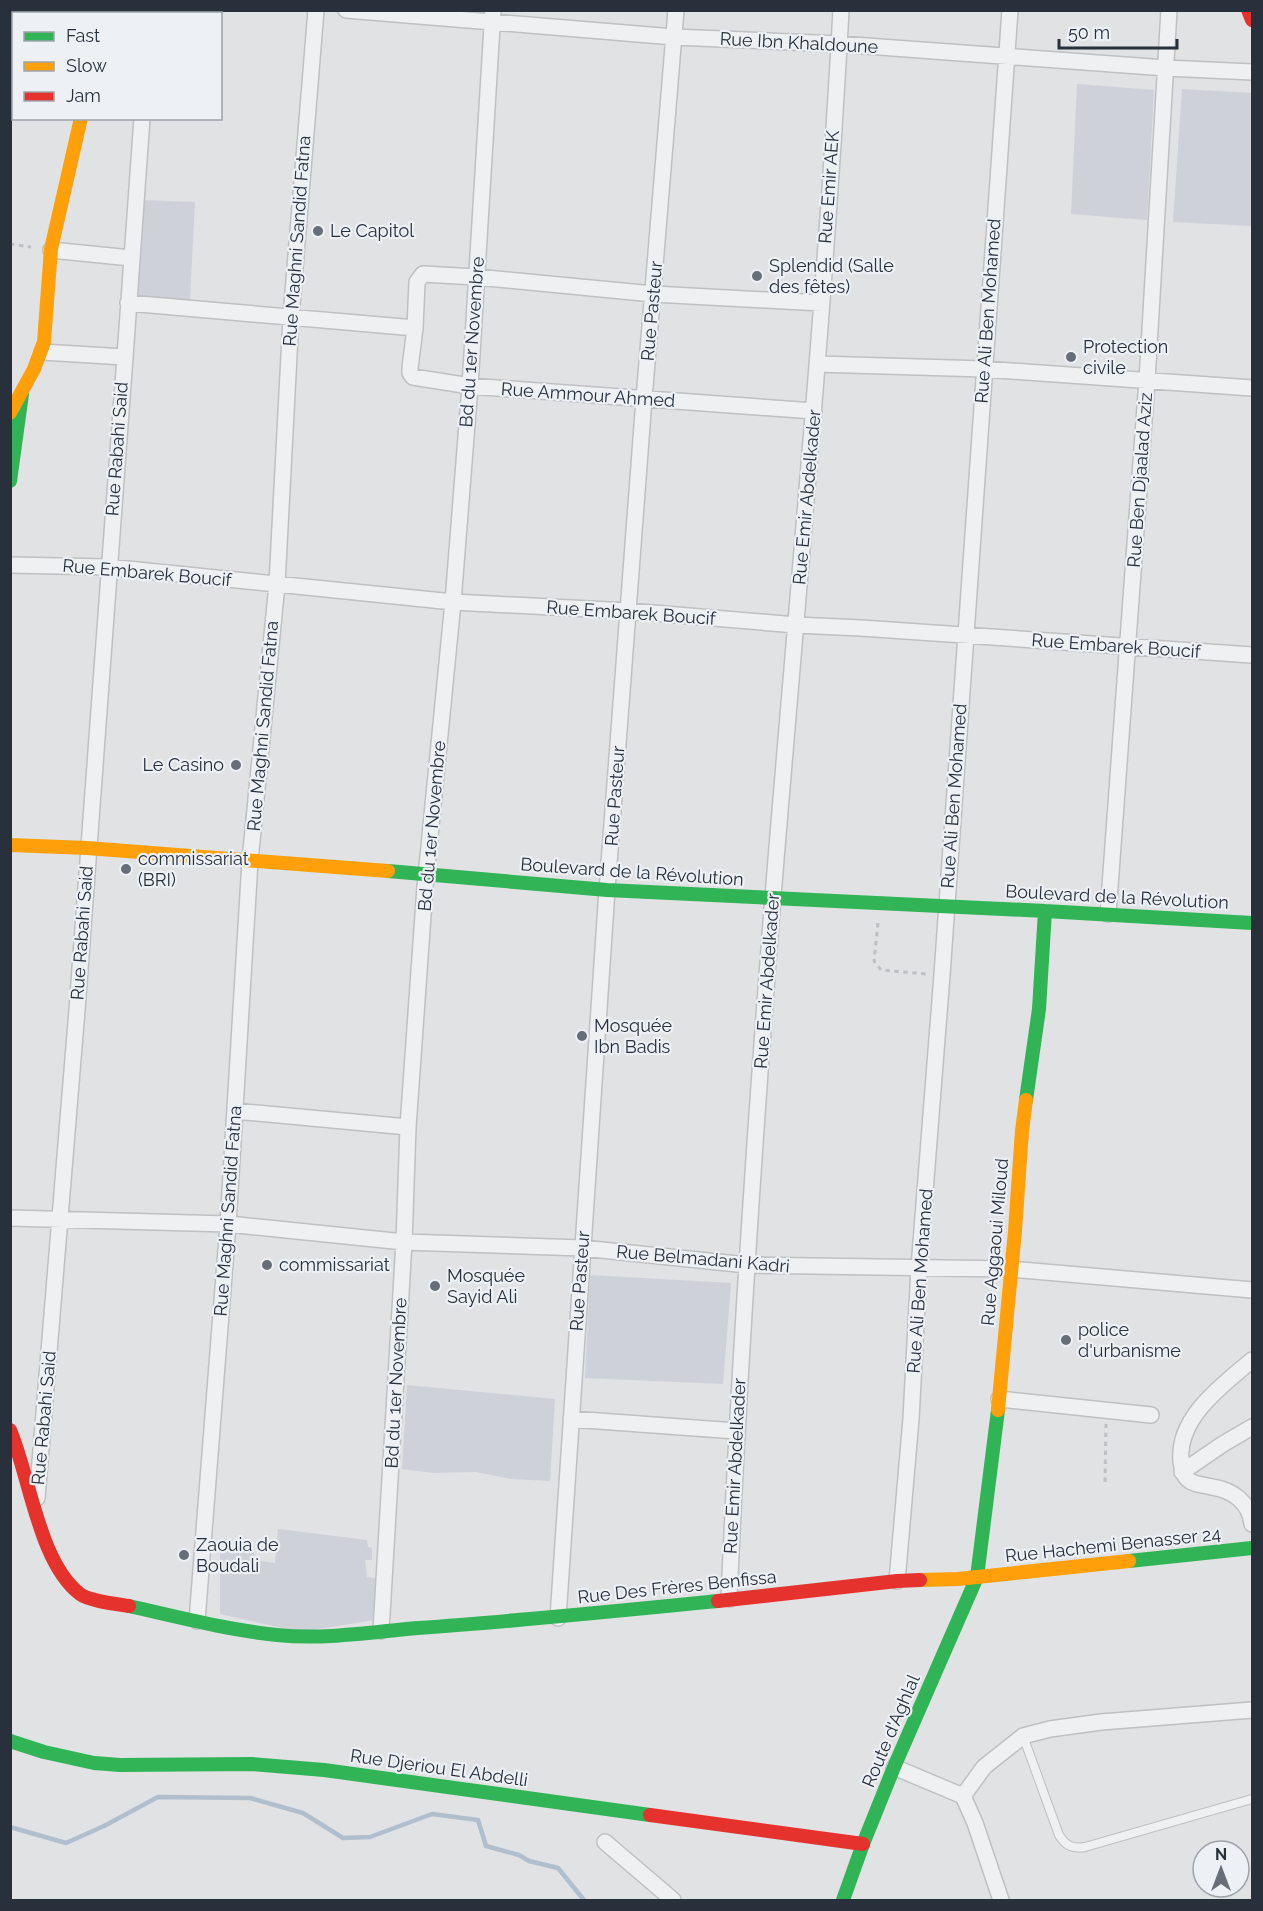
<svg xmlns="http://www.w3.org/2000/svg" width="1263" height="1911" font-family="Raleway,sans-serif">
  <style>
    .built { fill: #ced1d7 }
    .lines { fill: none; stroke-linecap: round; stroke-linejoin: round }
    .stream { stroke: #b0bfce; stroke-width: 4.5 }
    .lane-casing { stroke: #bec0c2; stroke-width: 10 }
    .street-casing { stroke: #bec0c2; stroke-width: 18 }
    .path { stroke: #bec0c3; stroke-width: 3; stroke-dasharray: 4.5 4.5; stroke-linecap: butt }
    .lane { stroke: #eff0f1; stroke-width: 8 }
    .street { stroke: #eff0f1; stroke-width: 15 }
    .fast { stroke: #30b455; stroke-width: 14 }
    .slow { stroke: #ff9f0a; stroke-width: 14 }
    .jam { stroke: #e5322d; stroke-width: 14 }
    .poi-dot { fill: #686e77; stroke: #edf0f4; stroke-width: 2 }
    .labels { text-anchor: middle; stroke-width: 4.5; stroke-linejoin: round; paint-order: stroke }
    .street-label { font-size: 18px; fill: #28303c; stroke: #edf0f4 }
    .poi-label { font-size: 18px; fill: #28303c; stroke: #edf0f4; text-anchor: start }
  </style>
  <rect width="100%" height="100%" fill="#e0e2e4"/>
  <!-- built -->
  <path class="built" d="M1077 84 1154 90 1147 220 1071 214Z
    M1182 89 1252 93V226L1173 222Z
    M142 200 195 202 190 300 135 297Z
    M590 1275 731 1283 723 1384 585 1378Z
    M407 1385 555 1399 550 1481 511 1479 476 1472 433 1473 402 1469Z
    M278 1529 367 1540 368 1547 372 1548V1560H365L367 1577 376 1578V1592L381 1609H373L375 1620 300 1632 220 1614V1548L254 1552 256 1560 275 1563Z"/>
  <g class="lines">
    <!-- stream -->
    <path class="stream" d="M10 1827 66 1843 104 1826 158 1797 250 1798 303 1813 343 1838 370 1837 432 1814 478 1820 486 1846 519 1855 529 1861 558 1868 584 1900"/>
    <defs>
      <path id="lane" d="M1023 1736 1059 1835C1066 1846 1072 1849 1085 1847L1252 1799"/>
      <path id="street" d="M346 10 674 37 839 44 1166 68 1252 72
        M151 14V10
        M51 250 131 258
        M128 303 415 328
        M42 352 125 357 142 118
        M817 364 984 369 1252 388
        M814 411 470 386 413 377 410 373V368L415 328 417 282 423 274 476 277 653 294 821 303
        M10 565 108 567 453 602 629 611 796 625 861 628 1252 655
        M1108 914 1147 380 1169 10
        M235 1111 408 1127
        M10 1218 228 1224 404 1242 582 1248 747 1265 1011 1269 1252 1290
        M1252 1360C1223 1385 1177 1417 1181 1461 1182 1469 1183 1476 1190 1481 1196 1485 1205 1485 1212 1487 1233 1490 1250 1503 1252 1524
        M999 1399 1151 1415
        M571 1419 736 1431
        M1182 1472 1223 1444 1252 1427
        M37 1498 77 1010 125 357
        M897 1581 911 1419 919 1268 942 975 1010 10
        M729 1599C739 1365 755 1131 773 896 797 601 825 306 841 10
        M558 1618 607 890 644 399 676 10
        M197 1621 228 1224 250 861 277 584 291 317 316 10
        M381 1631 404 1242 408 1127 425 887 453 602 470 386 493 10
        M894 1767 963 1796 975 1823 1001 1900
        M963 1796 984 1767 1023 1736 1050 1729 1101 1722 1252 1710
        M605 1842 673 1900"/>
    </defs>
    <!-- lane casing -->
    <use href="#lane" class="lane-casing"/>
    <!-- street casing -->
    <use href="#street" class="street-casing"/>
    <!-- path -->
    <path class="path" d="M10 244 31 247
      M878 923 874 961 881 970 927 974
      M1105 1482 1106 1424"/>
    <!-- lane -->
    <use href="#lane" class="lane"/>
    <!-- street -->
    <use href="#street" class="street"/>
    <!-- fast -->
    <path class="fast" d="M106 14 107 10
      M10 481 22 394
      M388 871 607 890 1045 911 1252 923
      M1026 1100 1039 1009 1045 911
      M1129 1561 1252 1548
      M129 1606C178 1617 228 1630 277 1635 325 1640 371 1632 418 1628 519 1621 618 1611 718 1601
      M10 1741 44 1752 94 1763 120 1765 252 1764 324 1770 650 1815
      M843 1900 863 1844 894 1767 977 1577 998 1410"/>
    <!-- slow -->
    <path class="slow" d="M10 413 34 369 44 342 51 249 81 118
      M10 845 87 848 388 871
      M998 1410 1015 1231 1022 1131 1026 1100
      M920 1580 958 1579 1129 1561"/>
    <!-- jam -->
    <path class="jam" d="M1248 10 1252 20
      M10 1430C30 1477 39 1563 80 1594 89 1601 117 1604 129 1606
      M718 1601 897 1581 920 1580
      M650 1815 863 1844"/>
  </g>
  <!-- markers -->
  <g class="poi-dot">
    <circle cx="318" cy="231" r="6"/>
    <circle cx="757" cy="276" r="6"/>
    <circle cx="1071" cy="357" r="6"/>
    <circle cx="236" cy="765" r="6"/>
    <circle cx="126" cy="869" r="6"/>
    <circle cx="582" cy="1036" r="6"/>
    <circle cx="267" cy="1265" r="6"/>
    <circle cx="435" cy="1286" r="6"/>
    <circle cx="1066" cy="1340" r="6"/>
    <circle cx="184" cy="1555" r="6"/>
  </g>
  <g class="labels">
    <!-- street labels -->
    <g class="street-label">
      <text transform="translate(799 43) rotate(3)" y="6">Rue Ibn Khaldoune</text>
      <text transform="translate(829 187) rotate(-86)" y="6">Rue Emir AEK</text>
      <text transform="translate(297 241) rotate(-86)" y="6">Rue Maghni Sandid Fatna</text>
      <text transform="translate(652 311) rotate(-85)" y="6">Rue Pasteur</text>
      <text transform="translate(988 311) rotate(-86)" y="6">Rue Ali Ben Mohamed</text>
      <text transform="translate(472 342) rotate(-86)" y="6">Bd du 1er Novembre</text>
      <text transform="translate(588 395) rotate(4)" y="6">Rue Ammour Ahmed</text>
      <text transform="translate(117 449) rotate(-86)" y="6">Rue Rabahi Said</text>
      <text transform="translate(1140 480) rotate(-86)" y="6">Rue Ben Djaalad Aziz</text>
      <text transform="translate(807 497) rotate(-85)" y="6">Rue Emir Abdelkader</text>
      <text transform="translate(147 573) rotate(5)" y="6">Rue Embarek Boucif</text>
      <text transform="translate(631 613) rotate(4)" y="6">Rue Embarek Boucif</text>
      <text transform="translate(1116 646) rotate(4)" y="6">Rue Embarek Boucif</text>
      <text transform="translate(263 726) rotate(-85)" y="6">Rue Maghni Sandid Fatna</text>
      <text transform="translate(615 796) rotate(-86)" y="6">Rue Pasteur</text>
      <text transform="translate(954 796) rotate(-86)" y="6">Rue Ali Ben Mohamed</text>
      <text transform="translate(432 826) rotate(-85)" y="6">Bd du 1er Novembre</text>
      <text transform="translate(632 872) rotate(4)" y="6">Boulevard de la Révolution</text>
      <text transform="translate(1117 897) rotate(3)" y="6">Boulevard de la Révolution</text>
      <text transform="translate(82 933) rotate(-86)" y="6">Rue Rabahi Said</text>
      <text transform="translate(767 981) rotate(-86)" y="6">Rue Emir Abdelkader</text>
      <text transform="translate(228 1211) rotate(-86)" y="6">Rue Maghni Sandid Fatna</text>
      <text transform="translate(995 1242) rotate(-85)" y="6">Rue Aggaoui Miloud</text>
      <text transform="translate(703 1259) rotate(5)" y="6">Rue Belmadani Kadri</text>
      <text transform="translate(580 1281) rotate(-86)" y="6">Rue Pasteur</text>
      <text transform="translate(920 1281) rotate(-86)" y="6">Rue Ali Ben Mohamed</text>
      <text transform="translate(396 1383) rotate(-87)" y="6">Bd du 1er Novembre</text>
      <text transform="translate(44 1418) rotate(-85)" y="6">Rue Rabahi Said</text>
      <text transform="translate(735 1466) rotate(-87)" y="6">Rue Emir Abdelkader</text>
      <text transform="translate(1113 1545) rotate(-6)" y="6">Rue Hachemi Benasser 24</text>
      <text transform="translate(677 1587) rotate(-6)" y="6">Rue Des Frères Benfissa</text>
      <text transform="translate(891 1731) rotate(-67)" y="6">Route d'Aghlal</text>
      <text transform="translate(439 1768) rotate(8)" y="6">Rue Djeriou El Abdelli</text>
    </g>
    <!-- poi labels -->
    <g class="poi-label">
      <text x="330" y="237">Le Capitol</text>
      <text x="769" y="272">Splendid (Salle<tspan x="769" dy="21">des fêtes)</tspan></text>
      <text x="1083" y="353">Protection<tspan x="1083" dy="21">civile</tspan></text>
      <text x="224" y="771" text-anchor="end">Le Casino</text>
      <text x="138" y="865">commissariat<tspan x="138" dy="21">(BRI)</tspan></text>
      <text x="594" y="1032">Mosquée<tspan x="594" dy="21">Ibn Badis</tspan></text>
      <text x="279" y="1271">commissariat</text>
      <text x="447" y="1282">Mosquée<tspan x="447" dy="21">Sayid Ali</tspan></text>
      <text x="1078" y="1336">police<tspan x="1078" dy="21">d'urbanisme</tspan></text>
      <text x="196" y="1551">Zaouia de<tspan x="196" dy="21">Boudali</tspan></text>
    </g>
  </g>
  <!-- border -->
  <rect width="1263" height="1911" fill="none" stroke="#28303c" stroke-width="24"/>
  <!-- legend -->
  <rect x="12" y="12" width="210" height="108" fill="#edf0f4" stroke="#9ea3aa" stroke-width="1.5"/>
  <rect x="24" y="32" width="30" height="9" fill="#30b455" stroke="#9ea3aa" stroke-width="1.5"/>
  <text x="66" y="42" font-size="18" fill="#28303c">Fast</text>
  <rect x="24" y="62" width="30" height="9" fill="#ff9f0a" stroke="#9ea3aa" stroke-width="1.5"/>
  <text x="66" y="72" font-size="18" fill="#28303c">Slow</text>
  <rect x="24" y="92" width="30" height="9" fill="#e5322d" stroke="#9ea3aa" stroke-width="1.5"/>
  <text x="66" y="102" font-size="18" fill="#28303c">Jam</text>
  <!-- north arrow -->
  <g transform="translate(1221 1869)"><circle r="28" fill="#edf0f4" stroke="#9ea3aa" stroke-width="1.5"/>
  <path d="M0-4.5L10 22L0 15L-10 22Z" fill="#686e77"/>
  <text y="-9" font-size="16" font-weight="bold" text-anchor="middle" fill="#28303c">N</text>
  </g>
  <!-- scale -->
  <path d="M1059 39v9h118v-9" fill="none" stroke="#28303c" stroke-width="3"/>
  <text x="1068" y="39" font-size="18" fill="#28303c" stroke="#edf0f4" stroke-width="4.5" paint-order="stroke">50 m</text>
</svg>
